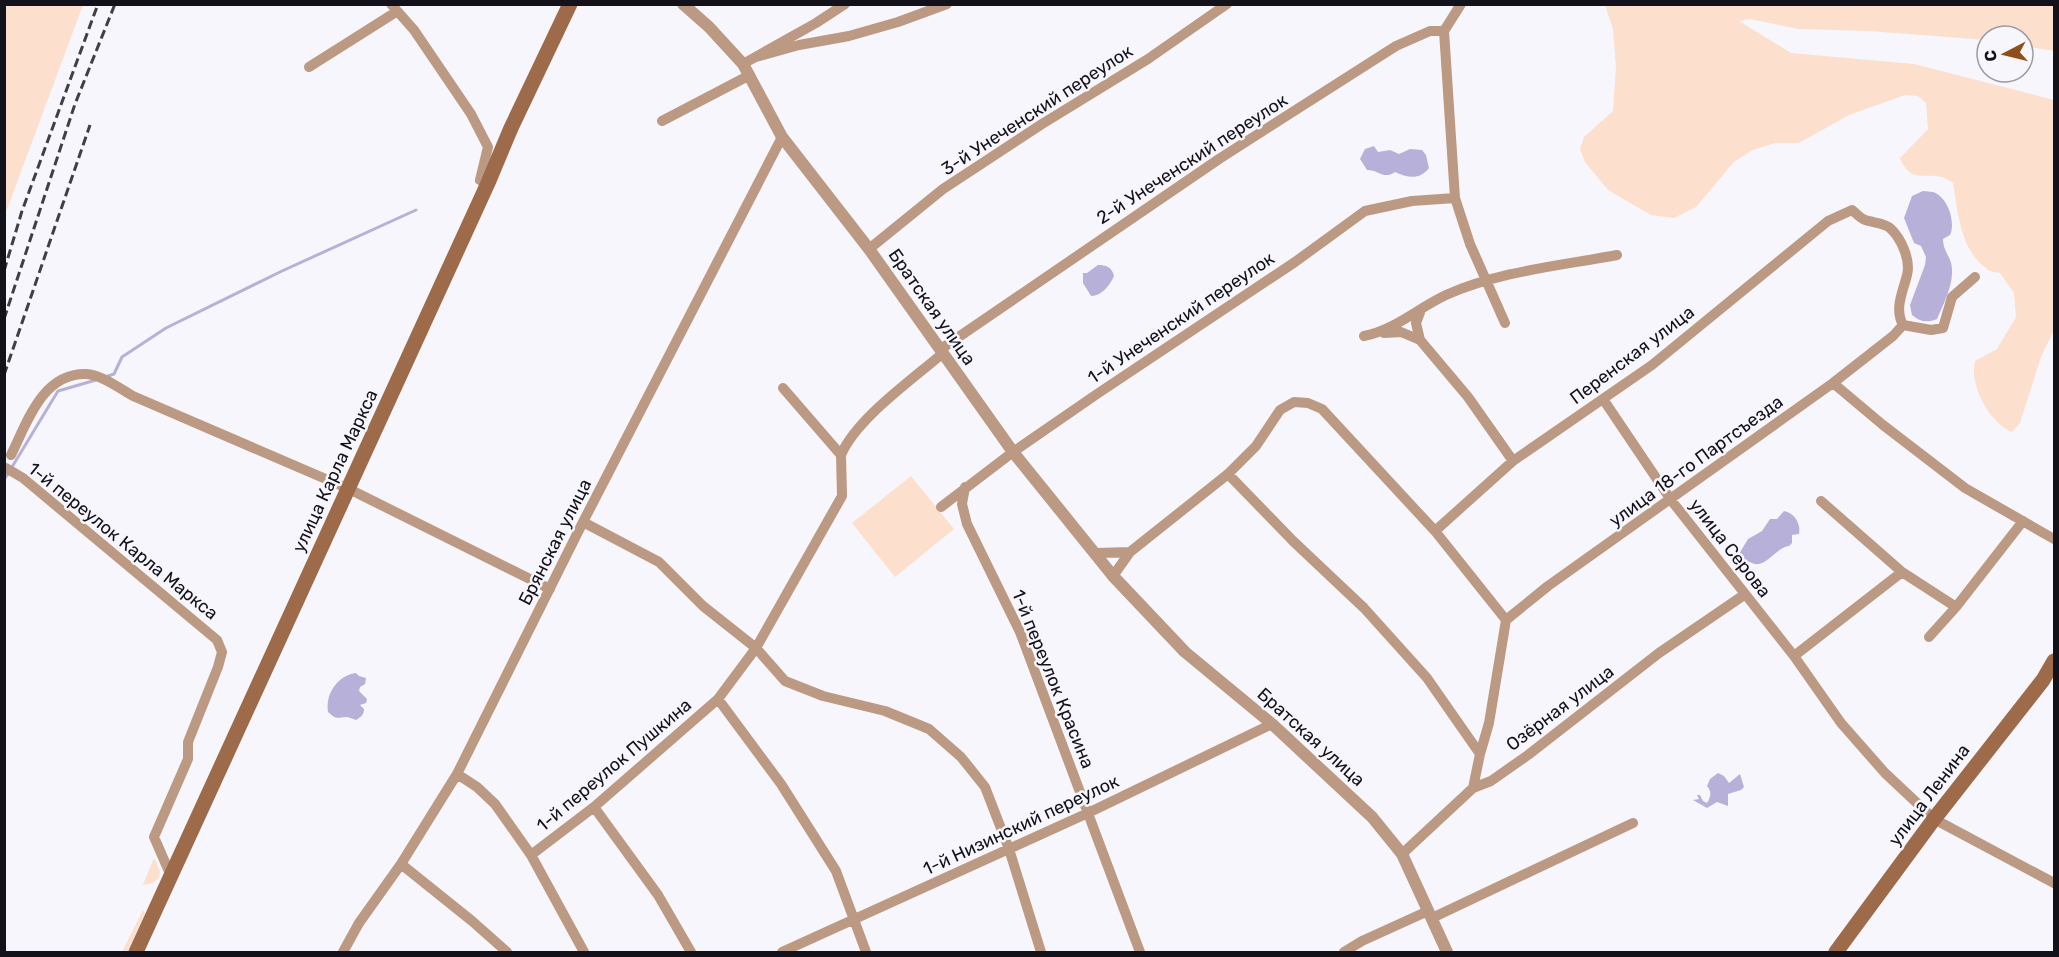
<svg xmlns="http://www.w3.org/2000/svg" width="2059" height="957" font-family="Rubik,sans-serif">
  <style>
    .green { fill: #fddfcd }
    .water { fill: #b7b1da }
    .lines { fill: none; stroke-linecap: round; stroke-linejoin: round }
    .stream { stroke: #b7b1da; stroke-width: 3 }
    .minor { stroke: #bc9982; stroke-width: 10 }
    .tertiary { stroke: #bc9982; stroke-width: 12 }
    .secondary { stroke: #9d6b49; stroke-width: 15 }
    .rail { stroke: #403f47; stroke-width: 3; stroke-dasharray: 9 4.5; stroke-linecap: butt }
    .labels { text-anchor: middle; stroke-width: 5; stroke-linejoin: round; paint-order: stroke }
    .street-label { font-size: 18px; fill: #13121b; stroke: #f7f6fc }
  </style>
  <rect width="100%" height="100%" fill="#f7f6fc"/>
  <!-- green -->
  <path class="green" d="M4 5H83L6 212 4 210Z
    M1605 5H2054V51L2023 46V36H1987V40L1869 31 1798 29 1750 19 1739 21 1791 53 1914 64 2054 100V330L2041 357 2020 423 2012 432C1989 423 1969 385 1975 361L1997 349 2016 317 2014 293 2000 273C1996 272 1990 272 1987 269 1960 250 1958 212 1953 183 1932 166 1912 189 1900 158L1928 129 1926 103 1918 96 1905 95 1849 115 1799 143H1775L1753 150 1734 162 1696 207 1674 218 1651 215 1608 190 1585 162 1580 149 1584 137 1613 111 1616 67 1613 29Z
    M911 476 954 529 895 577 852 523Z
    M155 859 160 872 159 878 153 883 143 885 153 860Z
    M143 910 145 913 127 952H122Z"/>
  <!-- water -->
  <path class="water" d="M1374 146 1378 152 1390 150 1399 154 1410 149 1422 150 1426 155 1429 168C1420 180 1408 178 1395 172 1383 180 1379 170 1367 170L1360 159 1365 149Z
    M1923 191C1924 191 1933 192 1933 192 1948 197 1956 222 1950 235L1943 239C1943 252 1952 257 1952 270 1953 286 1943 305 1937 319 1927 323 1920 322 1912 315L1910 305 1925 265 1926 257 1921 246 1914 243 1904 218 1912 196Z
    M1098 265C1106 265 1112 267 1114 276 1110 285 1102 296 1091 296L1083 283V273H1087Z
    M1784 511C1795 513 1801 524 1799 534L1792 535V543L1789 546C1777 547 1767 566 1755 564 1751 563 1746 560 1741 558L1739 554 1748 539 1762 531 1770 519H1777Z
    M356 673 359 676 366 678 365 684 360 687 359 691 367 699 366 703 360 705 364 709C364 715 361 717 356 720 353 719 351 718 347 717 337 717 338 721 328 712 325 694 338 675 356 673Z
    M1718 773 1724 776 1729 783 1740 774 1744 787 1741 790 1728 794V806L1717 802 1707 808 1693 800 1699 799 1697 795H1700L1703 801 1707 803C1711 796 1712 792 1707 786L1710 779Z"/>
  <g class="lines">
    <!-- stream -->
    <path class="stream" d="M108 376 114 374 122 357 166 328 282 271 416 210
      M12 467 58 391 96 380
      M4 479 9 473"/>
    <!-- minor -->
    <path class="minor" d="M391 4 414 30 471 114 488 147 480 180 488 183
      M1444 31 1455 198 1470 244 1505 323
      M756 57 799 45 849 36 898 22 947 4
      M743 64 816 23 845 4
      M309 67 396 12
      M662 121 750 75
      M869 249 943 189 1042 124 1148 59 1227 4
      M1903 325 1931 330 1943 328 1952 297 1975 277
      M1384 333 1401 332 1420 340 1468 397 1513 461
      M1364 336C1395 330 1418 308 1446 295 1500 271 1559 266 1617 255
      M1420 340 1416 323 1421 310
      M941 349 1219 159 1396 46 1430 31H1444L1461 4
      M1833 383 1883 425 1965 488 2054 539
      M1603 399 1671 500 1794 656 1841 723 1885 773 1934 819 2054 883
      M11 455C27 423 42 373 86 374 102 375 119 388 133 396L349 489 550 589
      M841 455C856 419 912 380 943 353
      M6 468 23 478 217 640 222 652 218 667 188 742V759L154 837 171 876
      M1228 474 1293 541 1364 608 1427 678 1480 754
      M965 487 962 504 967 524 1020 632 1140 952
      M1821 501 1902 572 1956 607
      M941 507 1013 452 1097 394 1295 262 1365 211 1412 201 1455 198
      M583 522 659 562 703 606 756 648 785 681 823 696 885 711 929 729 961 757 985 787 1009 849 1041 952
      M1435 531 1513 461 1652 365 1828 221 1852 210C1856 213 1859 217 1863 219 1871 223 1883 222 1890 228 1901 238 1911 260 1907 275 1903 292 1894 308 1903 325L1893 336 1833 383 1548 586 1506 620
      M1096 553 1130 552
      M1113 576 1130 552 1228 474 1256 446 1280 410 1294 402 1308 403 1322 409 1435 531 1506 620 1489 723 1480 754 1473 788
      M1929 637 1956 607 2023 521
      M1794 656 1902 572
      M718 699 781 784 836 871 866 952
      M457 774 477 787 495 804 531 855 584 952
      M594 807 658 895 691 952
      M1402 854 1473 788 1491 781 1528 755 1659 653 1744 595
      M531 855 594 807 718 699 756 648 842 496 841 455 783 388
      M401 864 472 921 507 952
      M1432 918 1633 823
      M343 952 359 923 401 864 457 774 583 522 782 137
      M782 952 1088 813 1272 724
      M1344 952 1362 941 1428 911"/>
    <!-- tertiary -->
    <path class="tertiary" d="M683 4 709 27 743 64 782 137 869 249 1013 452 1113 576 1185 652 1272 724 1372 817 1402 854 1447 952"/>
    <!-- secondary -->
    <path class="secondary" d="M136 952 488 183 511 128 570 4
      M1836 952 1934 819 2043 680 2054 661"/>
    <!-- rail -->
    <path class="rail" d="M4 271 22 211 98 4
      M4 319 75 104 115 4
      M4 375 90 125"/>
  </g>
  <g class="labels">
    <!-- street labels -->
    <g class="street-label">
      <text transform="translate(1037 110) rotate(-33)" y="6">3-й Унеченский переулок</text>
      <text transform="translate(1192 159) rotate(-33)" y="6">2-й Унеченский переулок</text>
      <text transform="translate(932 307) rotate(55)" y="6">Братская улица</text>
      <text transform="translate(1181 318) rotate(-34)" y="6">1-й Унеченский переулок</text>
      <text transform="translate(1632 355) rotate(-37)" y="6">Перенская улица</text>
      <text transform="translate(1696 461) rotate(-36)" y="6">улица 18-го Партсъезда</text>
      <text transform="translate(335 471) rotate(-65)" y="6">улица Карла Маркса</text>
      <text transform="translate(123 541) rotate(39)" y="6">1-й переулок Карла Маркса</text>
      <text transform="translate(555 542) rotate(-63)" y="6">Брянская улица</text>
      <text transform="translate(1730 548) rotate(52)" y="6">улица Серова</text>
      <text transform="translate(1053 679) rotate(68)" y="6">1-й переулок Красина</text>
      <text transform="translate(1560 708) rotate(-37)" y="6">Озёрная улица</text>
      <text transform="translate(1311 737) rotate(42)" y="6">Братская улица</text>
      <text transform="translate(614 765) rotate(-40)" y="6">1-й переулок Пушкина</text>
      <text transform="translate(1929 795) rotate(-53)" y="6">улица Ленина</text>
      <text transform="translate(1021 825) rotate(-25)" y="6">1-й Низинский переулок</text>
    </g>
  </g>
  <!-- border -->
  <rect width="2059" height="957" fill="none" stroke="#13121b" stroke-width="12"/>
  <!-- north arrow -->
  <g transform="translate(2005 54) rotate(263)"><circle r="28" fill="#f7f6fc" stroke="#9c9ba2" stroke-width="1.5"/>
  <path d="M0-4.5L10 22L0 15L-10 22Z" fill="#904e1b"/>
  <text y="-9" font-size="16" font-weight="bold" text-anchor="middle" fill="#13121b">С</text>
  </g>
</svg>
